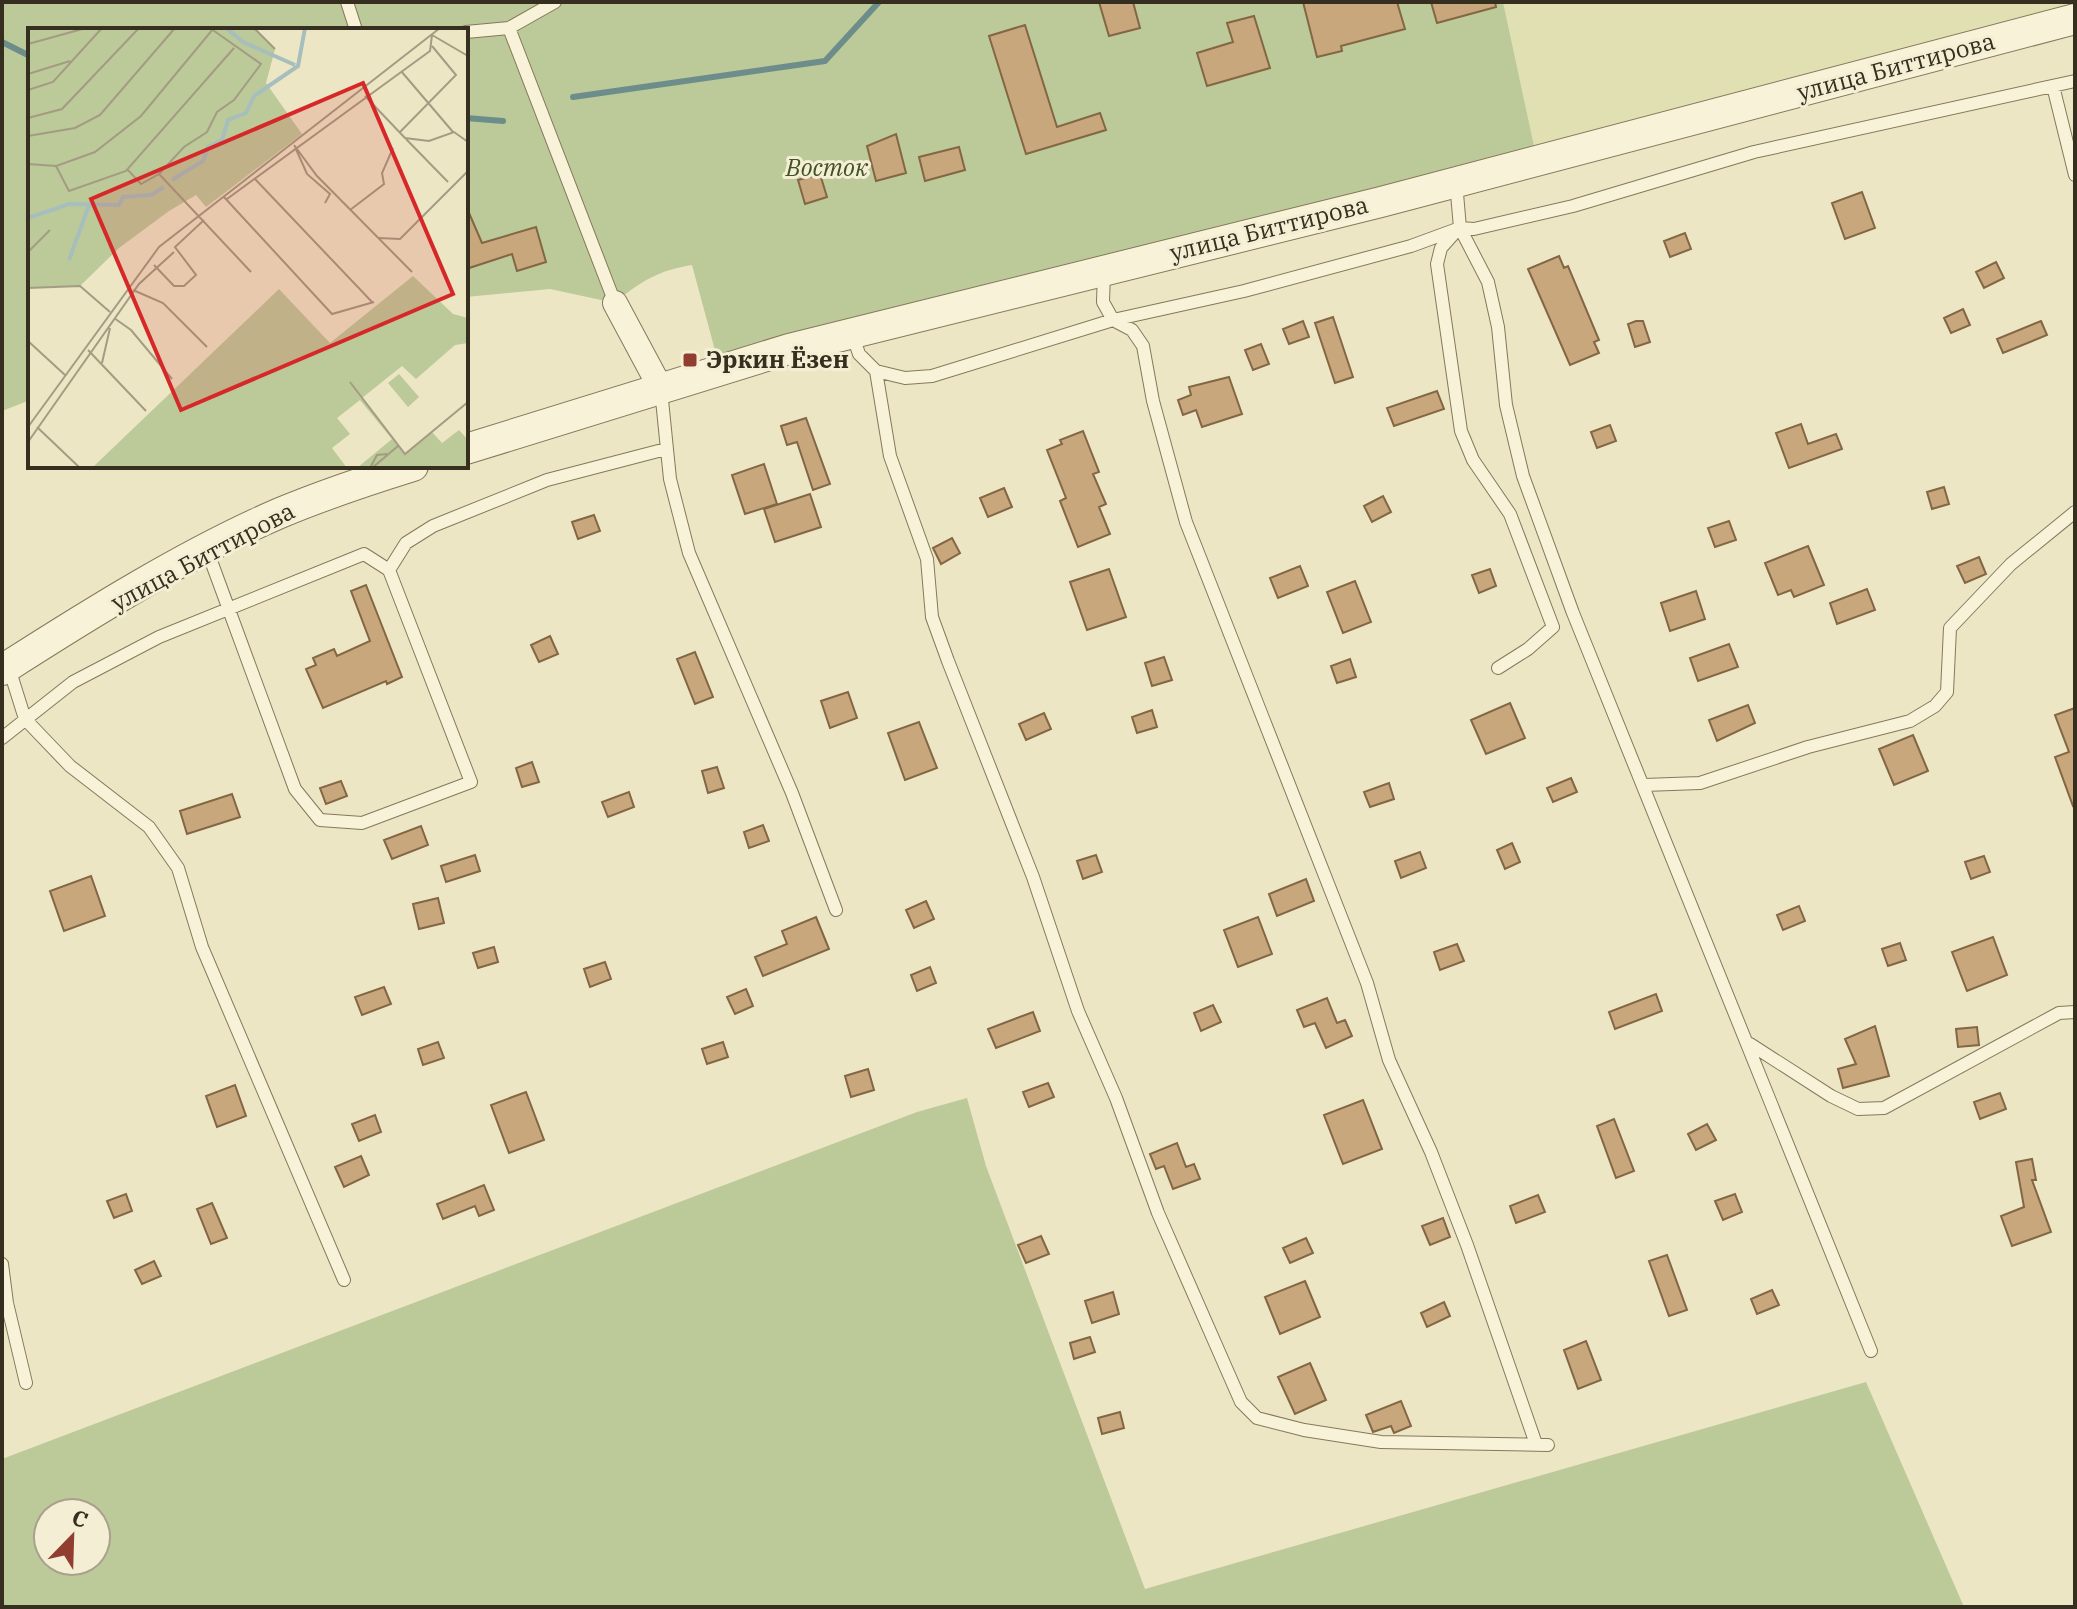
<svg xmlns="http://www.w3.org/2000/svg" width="2077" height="1609" font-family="'IBM Plex Serif',serif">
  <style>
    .farmland { fill: #e1e0b3 }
    .green { fill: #bcc999; fill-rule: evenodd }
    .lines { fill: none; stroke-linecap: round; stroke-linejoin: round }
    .stream { stroke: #6d8d8a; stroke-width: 6 }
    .building { fill: #c8a77d; stroke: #836643; stroke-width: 2 }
    .service-casing { stroke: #86785c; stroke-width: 14 }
    .minor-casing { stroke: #86785c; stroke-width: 26 }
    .tertiary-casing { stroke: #86785c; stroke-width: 32 }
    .service { stroke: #f7f2d8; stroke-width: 12 }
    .minor { stroke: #f7f2d8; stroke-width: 24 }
    .tertiary { stroke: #f7f2d8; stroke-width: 30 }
    .poi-dot { fill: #913d2f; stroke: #f4efd4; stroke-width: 3 }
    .labels { text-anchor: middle; stroke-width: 6; stroke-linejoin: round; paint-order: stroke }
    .street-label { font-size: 24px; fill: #362e1f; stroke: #f4efd4 }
    .park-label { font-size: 24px; font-style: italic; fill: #415227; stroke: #f4efd4 }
    .poi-label { font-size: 24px; font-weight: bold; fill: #362e1f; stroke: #f4efd4; text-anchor: start }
    .inset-river { fill: none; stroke: #a6bfbc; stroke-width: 4 }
    .inset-road { fill: none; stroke: #a39c83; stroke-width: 2 }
    .view { fill: #d62828; fill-opacity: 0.15; stroke: #d62828; stroke-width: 4 }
    .inset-edge { fill: none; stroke: #362e1f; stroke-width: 4 }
  </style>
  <rect width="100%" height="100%" fill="#ece6c5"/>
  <!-- farmland -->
  <path class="farmland" d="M1503 2H2075V19L1537 160Z"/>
  <!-- green -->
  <path class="green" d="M2 2H1503L1537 160 720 369 692 265C660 270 640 281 615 303L550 289 466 297V30H30V400L2 411Z
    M967 1098 986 1166 1145 1589 1866 1382 1964 1607H2V1459L917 1112ZM48 1513H96V1561H48Z"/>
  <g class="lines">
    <!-- stream -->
    <path class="stream" d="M2 42 30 56
      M573 97 825 61 879 2
      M466 118 503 121"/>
  </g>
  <!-- building -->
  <path class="building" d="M1099 2H1133L1140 28 1109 36Z
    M1303 2H1397L1405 29 1341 46 1342 51 1317 57Z
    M1431 2H1495L1496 7 1437 23Z
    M1254 16 1270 68 1207 86 1197 53 1233 42 1227 23Z
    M1025 25 1057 127 1100 113 1106 130 1026 154 989 36Z
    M896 134 906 173 876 181 867 146Z
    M959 147 965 170 925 181 919 157Z
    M820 174 827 197 805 204 798 180Z
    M1862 192 1875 228 1845 239 1832 203Z
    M466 206 482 243 536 227 546 262 517 271 512 254 466 269Z
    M1685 233 1691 249 1670 257 1664 241Z
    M1559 256 1564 268 1568 266 1599 340 1594 342 1599 353 1570 365 1528 269Z
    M1996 262 2004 278 1984 288 1976 272Z
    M1963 309 1970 325 1951 333 1944 318Z
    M1333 317 1353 377 1335 383 1315 323Z
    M1303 321 1309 337 1289 344 1283 329Z
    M1636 321H1643L1650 342 1635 347 1628 324Z
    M2041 321 2047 335 2003 353 1997 339Z
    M1261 344 1269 364 1253 370 1245 350Z
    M1229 377 1242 414 1202 427 1196 410 1183 415 1178 400 1191 395 1189 387Z
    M1437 391 1444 409 1394 426 1387 408Z
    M806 418 830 484 813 490 797 442 787 445 781 426Z
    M1801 424 1808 444 1836 434 1842 449 1789 468 1776 433Z
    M1610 425 1616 441 1597 448 1591 432Z
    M1083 431 1099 472 1093 474 1106 504 1099 507 1110 534 1078 547 1060 501 1066 498 1047 450 1062 444 1060 440Z
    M764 464 777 504 745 514 732 475Z
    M1944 487 1949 504 1932 509 1927 492Z
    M1004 488 1012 507 988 517 980 498Z
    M810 494 821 527 775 542 764 509Z
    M1383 496 1391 512 1372 522 1364 506Z
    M594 515 600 531 578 539 572 522Z
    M1729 521 1736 540 1715 547 1708 528Z
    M952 538 960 553 941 564 933 548Z
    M1808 546 1824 585 1794 597 1791 590 1778 595 1765 563Z
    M1979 557 1986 574 1965 583 1957 566Z
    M1300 566 1308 586 1278 598 1270 578Z
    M1109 569 1126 617 1087 630 1070 582Z
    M1490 569 1496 586 1479 593 1472 575Z
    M1355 581 1371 622 1343 633 1327 592Z
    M366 585 402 677 387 684 386 681 323 708 306 669 316 665 313 658 334 649 337 656 370 641 351 591Z
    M1867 589 1875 610 1837 624 1830 603Z
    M1696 591 1705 619 1670 631 1661 603Z
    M550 636 558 654 539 662 531 645Z
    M1729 644 1738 667 1698 681 1690 658Z
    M695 652 713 697 695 704 677 659Z
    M1164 657 1172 680 1152 686 1145 663Z
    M1350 659 1356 677 1337 683 1331 666Z
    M848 692 857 718 830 728 821 701Z
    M1510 703 1525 738 1486 754 1471 720Z
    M1748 705 1755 723 1717 741 1709 720Z
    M2075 708V805L2073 806 2055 757 2069 752 2055 715Z
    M1152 710 1157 727 1137 733 1132 717Z
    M1044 713 1051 729 1026 740 1019 724Z
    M919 722 937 768 905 780 888 733Z
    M1913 735 1928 771 1894 785 1879 749Z
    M532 762 539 782 522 787 516 768Z
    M717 767 724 788 708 793 702 771Z
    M1571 778 1577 792 1553 802 1547 788Z
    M341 781 347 796 326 804 320 788Z
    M1389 783 1394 799 1370 807 1364 792Z
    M629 792 634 807 608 817 602 802Z
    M232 794 240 817 187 834 180 811Z
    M763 825 769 841 749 848 744 832Z
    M421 826 428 845 392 859 384 840Z
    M1512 843 1520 862 1505 869 1497 850Z
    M1420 852 1426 868 1401 878 1395 861Z
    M475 855 480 871 446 882 441 866Z
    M1096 855 1102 872 1083 879 1077 861Z
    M1984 856 1990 872 1971 879 1965 862Z
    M91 876 105 916 64 931 50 891Z
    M1306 879 1314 901 1277 916 1269 894Z
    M438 898 444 923 419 929 413 904Z
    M926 901 934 919 914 928 906 910Z
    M1799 906 1805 921 1783 930 1777 915Z
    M816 917 829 949 763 976 755 957 787 944 782 931Z
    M1258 917 1272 954 1238 967 1224 930Z
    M1993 937 2007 975 1967 991 1952 952Z
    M1900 943 1906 960 1888 966 1882 949Z
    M1457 944 1464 961 1440 970 1434 952Z
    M494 947 498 962 478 968 473 953Z
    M605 962 611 979 590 987 584 969Z
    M930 967 936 983 917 991 911 975Z
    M384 987 391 1004 362 1015 355 997Z
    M746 989 753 1006 735 1014 727 997Z
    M1656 994 1662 1011 1615 1029 1609 1012Z
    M1327 998 1337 1023 1345 1020 1352 1036 1326 1048 1315 1023 1304 1027 1297 1010Z
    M1213 1005 1221 1022 1201 1031 1194 1013Z
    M1033 1012 1040 1031 996 1048 988 1029Z
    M1875 1026 1889 1076 1843 1088 1838 1069 1856 1064 1845 1039Z
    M1977 1027 1979 1045 1958 1047 1956 1029Z
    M438 1042 444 1058 423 1065 418 1049Z
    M723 1042 728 1057 707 1064 702 1049Z
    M868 1069 874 1090 851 1097 845 1076Z
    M1048 1083 1054 1097 1029 1107 1023 1092Z
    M235 1085 246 1116 217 1127 206 1096Z
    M526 1092 544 1140 509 1153 491 1105Z
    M2000 1093 2006 1109 1980 1119 1974 1102Z
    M1363 1100 1382 1149 1343 1164 1324 1115Z
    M375 1115 381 1132 359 1141 352 1124Z
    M1614 1119 1634 1171 1616 1178 1597 1126Z
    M1707 1124 1716 1140 1696 1150 1688 1134Z
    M1177 1143 1186 1167 1194 1164 1200 1179 1173 1189 1164 1166 1156 1169 1150 1154Z
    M361 1156 369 1175 344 1187 335 1167Z
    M2032 1159 2036 1180H2032L2051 1232 2012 1246 2001 1216 2024 1207 2016 1162Z
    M484 1185 494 1210 479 1216 475 1206 443 1219 437 1204Z
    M126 1194 132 1211 114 1218 107 1201Z
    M1735 1194 1742 1212 1723 1220 1715 1201Z
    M1538 1195 1545 1212 1516 1223 1510 1206Z
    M212 1203 227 1238 211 1244 197 1209Z
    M1443 1218 1450 1237 1430 1245 1422 1226Z
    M1041 1236 1049 1254 1026 1263 1018 1245Z
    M1306 1238 1313 1253 1290 1263 1283 1248Z
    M1667 1255 1687 1310 1669 1316 1649 1261Z
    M154 1261 161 1276 142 1284 135 1270Z
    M1305 1281 1320 1317 1280 1334 1265 1297Z
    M1772 1290 1779 1305 1757 1314 1751 1299Z
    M1113 1292 1119 1314 1092 1323 1085 1301Z
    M1444 1302 1450 1316 1427 1327 1421 1313Z
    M1090 1337 1095 1352 1074 1359 1070 1343Z
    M1586 1341 1601 1380 1578 1389 1564 1350Z
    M1310 1363 1326 1400 1295 1414 1278 1377Z
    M1401 1401 1411 1426 1394 1433 1391 1426 1373 1432 1366 1415Z
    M1120 1412 1124 1428 1102 1434 1098 1418Z"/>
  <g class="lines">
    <defs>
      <path id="service" d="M347 2 356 30
        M555 2 509 28 615 303
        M466 32 509 28
        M2053 86 2075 175
        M1456 182 1460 228 1488 282 1498 327 1506 405 1523 476 1573 613 1871 1351
        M1457 230 1441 248 1437 264 1461 431 1473 460 1510 514 1553 627 1528 649 1498 668
        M1104 272 1103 302 1113 320 1132 330 1143 346 1153 401 1186 522 1367 983 1389 1060 1431 1152 1467 1245 1536 1444
        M852 333 859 354 876 371 890 456 927 559 932 617 948 661 1033 877 1078 1011 1116 1098 1158 1213 1241 1402 1257 1418 1304 1430 1381 1442 1548 1445
        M876 371 905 378 932 376 1113 320 1244 291 1411 246 1460 228 1474 229 1573 206 1754 152 2075 81
        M661 390 670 479 689 553 792 793 836 910
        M207 550 295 789 320 820 362 823 471 782 389 570 406 543 433 526 547 480 666 449
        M9 668 25 719 70 766 149 827 178 868 202 947 344 1280
        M2 738 73 682 159 637 364 554 389 570
        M1644 785 1700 783 1808 747 1910 721 1935 706 1947 692 1950 628 2011 564 2075 512
        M1750 1044 1831 1096 1858 1109 1884 1108 2059 1013 2075 1012
        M2 1264 7 1303 26 1383"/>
      <path id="minor" d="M615 303 660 387"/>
      <path id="tertiary" d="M466 449 789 349 1381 202 2075 19
        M2 670C88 615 187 553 280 513 323 495 368 480 413 466"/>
    </defs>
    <!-- service casing -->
    <use href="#service" class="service-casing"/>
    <!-- minor casing -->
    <use href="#minor" class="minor-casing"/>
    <!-- tertiary casing -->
    <use href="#tertiary" class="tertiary-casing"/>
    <!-- service -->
    <use href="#service" class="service"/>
    <!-- minor -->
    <use href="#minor" class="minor"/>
    <!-- tertiary -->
    <use href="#tertiary" class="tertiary"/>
  </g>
  <!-- markers -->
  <rect class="poi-dot" x="682" y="352" width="16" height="16" rx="4"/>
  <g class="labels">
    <!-- street labels -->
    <g class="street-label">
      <text transform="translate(1896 67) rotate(-15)" y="8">улица Биттирова</text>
      <text transform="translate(1269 229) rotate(-14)" y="8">улица Биттирова</text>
      <text transform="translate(203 557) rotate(-28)" y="8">улица Биттирова</text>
    </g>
    <!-- park labels -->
    <g class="park-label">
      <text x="827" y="176">Восток</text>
    </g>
    <!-- poi labels -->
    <g class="poi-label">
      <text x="706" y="368">Эркин Ёзен</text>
    </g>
  </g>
  <!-- overview -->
  <g transform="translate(28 28)">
    <rect width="440" height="440" fill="#ece6c5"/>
    <path d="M0 0H226L247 21 238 55 274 106 178 179 168 167 141 183 91 220 52 258 0 260ZM385 248 425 286 440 290V315L427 317 388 351 374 338 334 370 377 426 404 404 414 415 431 402 440 412V440H329L364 411 332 372 309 390 322 406 304 420 319 440H64L251 261 302 315ZM371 346 391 369 380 379 360 355Z" fill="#bcc999"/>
    <path class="inset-river" d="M198 0 215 14 267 37M144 152 175 133 180 119 194 112 200 92 218 85 226 68 270 38 277 0M0 190 41 176 91 177 95 169 123 167 136 159M41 232 61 177"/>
    <path class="inset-road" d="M182 0 233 36 206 72 189 84 179 104 156 119 131 146 223 244M226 0 247 21M185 1 113 88 67 124 28 138 41 163 98 143 206 20M404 7 440 28M0 16 58 0M373 43 425 104M0 46 42 33M0 62 25 54 74 0M337 68 377 110 401 113 426 104 440 114M0 90 34 81 111 0M372 104 428 47 404 18M0 108 47 100 72 87 147 0M378 111 420 154M266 117 289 148 384 244M267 119 279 146 302 166 297 175M0 136 28 138M99 141 113 156 131 146M227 151 345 275M196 169 304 286 346 274M199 171 402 23 404 7M322 182 356 156 354 145 365 120M351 210 372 211 440 143M0 224 22 202M126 237 146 258H156L168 247 147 219 176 192M0 260 52 258 82 284M105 262 135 275 179 319M86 290 103 302 144 351M0 313 37 347M60 322 118 383M74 335 82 300M322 354 377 426 440 374M0 399 131 219 412 0M9 399 52 440M0 414 111 256 146 224M342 440 349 427 359 426M344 440 370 418"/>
    <path class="view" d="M335 55 425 266 153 382 63 171Z"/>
    <rect width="440" height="440" class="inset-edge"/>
  </g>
  <!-- border -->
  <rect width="2077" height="1609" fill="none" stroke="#362e1f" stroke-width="8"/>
  <!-- north arrow -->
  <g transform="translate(72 1537) rotate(23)"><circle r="38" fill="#f4efd4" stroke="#a8a28c" stroke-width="2"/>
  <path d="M0-6L14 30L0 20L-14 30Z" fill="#913d2f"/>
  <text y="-12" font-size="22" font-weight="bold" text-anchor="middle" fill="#362e1f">С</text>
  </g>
</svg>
